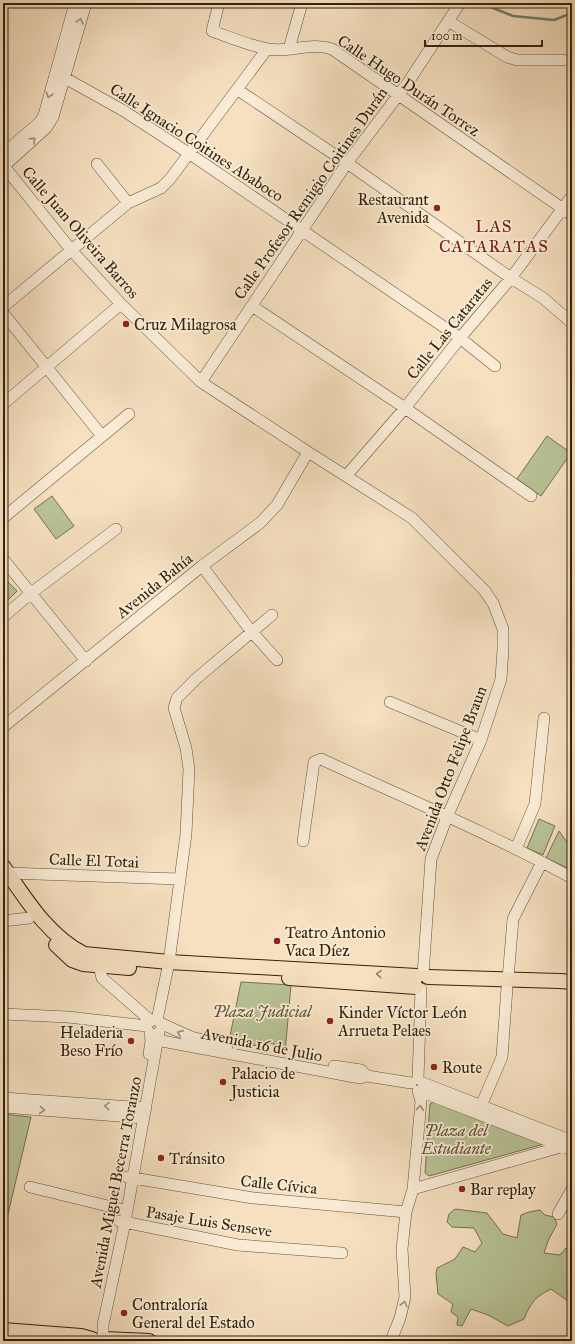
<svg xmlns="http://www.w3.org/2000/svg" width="575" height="1344" font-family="'IM FELL Great Primer',serif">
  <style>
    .green { fill: #b8c396; stroke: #757250 }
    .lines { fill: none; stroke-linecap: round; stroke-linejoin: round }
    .stream { stroke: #727f6f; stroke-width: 2.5 }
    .minor-casing { stroke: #635238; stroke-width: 12 }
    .major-casing { stroke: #32220a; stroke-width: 16 }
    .minor { stroke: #f9ebd6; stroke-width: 11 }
    .major { stroke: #f6e0c0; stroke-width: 14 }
    .oneway { stroke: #9f917a }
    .oneway2 { stroke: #948165 }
    .poi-dot { fill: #8f2418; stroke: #f9ebd6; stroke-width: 1.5 }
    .labels { text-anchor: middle; stroke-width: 3.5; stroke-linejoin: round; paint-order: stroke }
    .street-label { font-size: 16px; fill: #32220a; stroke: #f9ebd6 }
    .poi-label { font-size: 16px; fill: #32220a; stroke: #f9ebd6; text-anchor: start }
    .park-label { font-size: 16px; font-style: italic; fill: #5a5234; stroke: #f9ebd6 }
    .neighbourhood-label { font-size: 17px; letter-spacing: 1px; fill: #7a1f14; stroke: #f9ebd6 }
  </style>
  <rect width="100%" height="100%" fill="#f6e0c0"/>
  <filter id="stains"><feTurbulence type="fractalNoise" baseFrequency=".005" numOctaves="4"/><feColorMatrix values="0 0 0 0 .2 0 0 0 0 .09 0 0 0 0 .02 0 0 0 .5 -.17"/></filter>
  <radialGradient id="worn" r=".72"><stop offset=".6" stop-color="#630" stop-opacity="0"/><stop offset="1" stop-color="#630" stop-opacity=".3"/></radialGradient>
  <!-- green -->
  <path class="green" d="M547 436 571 453 541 496 517 479Z
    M52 496 74 526 56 539 34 509Z
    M3 577 17 591 3 605Z
    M539 819 555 826 543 855 527 848Z
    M559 831 572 849V870L546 858Z
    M241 982 291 985 285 1053 278 1052 276 1045 274 1046 273 1043 269 1044 268 1042H261V1040L257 1041 258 1046 229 1041Z
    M435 1101 544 1144 429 1176 425 1173 430 1104Z
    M3 1114 31 1117 3 1235Z
    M455 1209 487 1213 503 1234 517 1238 521 1215 529 1212 540 1210 545 1215 554 1217 557 1224 548 1241 544 1253 560 1255 566 1248 572 1251V1304L551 1289C535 1297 531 1302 524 1319L508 1326 488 1315 471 1309 462 1326 457 1325 458 1317 451 1312 453 1304 438 1294 436 1274 437 1268 455 1259 463 1247 475 1252 482 1243 474 1228 452 1227 447 1222 449 1214Z"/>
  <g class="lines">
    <!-- stream -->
    <path class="stream" d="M481 3 513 16 554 20 572 13"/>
    <defs>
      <path id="minor" d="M219 3 212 31C229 37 251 46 268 49 289 53 311 42 332 49L572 215
        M448 21 507 57 517 60H563
        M289 49 302 3
        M56 73 124 111 190 154 460 338 495 366
        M238 90 347 163 511 278 543 298 572 323
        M3 154 40 122 44 115 75 3
        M97 164 128 203
        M3 165 72 251 121 304 201 382 308 452 412 518 484 590 493 603 503 629V649L501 679 481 740 447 817 431 859 423 975
        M3 167 46 128 53 117 86 3
        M252 306 405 408 531 496
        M3 307 128 203 161 188 170 179 267 49
        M3 313 102 436
        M201 382 347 163 409 81 460 3
        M3 404 121 304
        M346 476 405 408 460 338 511 278 572 196
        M3 518 129 414
        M3 559 86 661
        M202 566 251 631 277 660
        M3 617 30 594 116 529
        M390 702 481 740
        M3 727 202 566 260 523 277 505 308 452
        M303 841 314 762 321 759C405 798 491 834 572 878
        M516 849 535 804 544 718
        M8 873 179 879
        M3 921 29 918
        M99 958V966L102 978 151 1021
        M508 979 513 919 542 862
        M3 1014 68 1017 147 1026
        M157 1020 169 962 186 834 189 769 186 748 174 708 177 698 197 678 272 615
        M160 1023 191 1037 227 1046
        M155 1035 159 1040 162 1041 360 1078 367 1076 411 1083
        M149 1054 151 1041 150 1033
        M334 1066 361 1070 367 1076
        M418 1079 421 989
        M423 1083 572 1141
        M421 1090 427 1094 572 1150
        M3 1098 146 1108
        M481 1106 502 1057 507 988
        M3 1107 144 1118
        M127 1177 253 1198 406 1212
        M30 1187 120 1209
        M413 1189 564 1146 570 1140
        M558 1214 572 1189
        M119 1221 238 1245 342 1253
        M103 1337V1325L125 1222 159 1032
        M391 1341 400 1318 405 1297 402 1249 406 1212 413 1189 418 1135 421 1101 418 1091"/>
      <path id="major" d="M3 866C25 898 48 936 84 954L169 962 417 976
        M56 945 72 960 83 964 129 968
        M428 977 560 981 572 982
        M289 978 416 987
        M3 1330 81 1336 92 1339
        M105 1339 149 1341"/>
    </defs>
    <!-- minor casing -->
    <use href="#minor" class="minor-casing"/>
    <!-- major casing -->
    <use href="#major" class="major-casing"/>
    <!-- minor -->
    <use href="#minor" class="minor"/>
    <!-- major -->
    <use href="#major" class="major"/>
  </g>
  <!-- one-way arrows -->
  <defs><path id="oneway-chevron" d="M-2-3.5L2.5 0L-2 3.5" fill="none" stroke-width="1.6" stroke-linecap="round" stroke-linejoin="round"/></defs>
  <g class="oneway">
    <use href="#oneway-chevron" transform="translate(80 21) rotate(-75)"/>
    <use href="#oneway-chevron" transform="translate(49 95) rotate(106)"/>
    <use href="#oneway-chevron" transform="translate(33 140) rotate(-42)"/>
    <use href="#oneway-chevron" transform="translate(180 1033) rotate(-156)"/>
    <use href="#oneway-chevron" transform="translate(107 1106) rotate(-176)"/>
    <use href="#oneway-chevron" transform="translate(420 1108) rotate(-86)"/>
    <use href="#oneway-chevron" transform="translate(42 1110) rotate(5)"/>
    <use href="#oneway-chevron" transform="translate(404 1304) rotate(-76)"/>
  </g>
  <use class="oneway2" href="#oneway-chevron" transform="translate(379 974) rotate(-177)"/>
  <!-- markers -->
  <g class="poi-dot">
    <circle cx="437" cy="208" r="4"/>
    <circle cx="126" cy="324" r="4"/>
    <circle cx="277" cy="941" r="4"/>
    <circle cx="330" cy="1021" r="4"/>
    <circle cx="131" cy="1041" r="4"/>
    <circle cx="434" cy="1067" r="4"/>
    <circle cx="223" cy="1082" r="4"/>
    <circle cx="161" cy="1158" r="4"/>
    <circle cx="462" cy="1189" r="4"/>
    <circle cx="124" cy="1313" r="4"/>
  </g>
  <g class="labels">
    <!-- street labels -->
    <g class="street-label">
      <text transform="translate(409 85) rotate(34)" y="6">Calle Hugo Durán Torrez</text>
      <text transform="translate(197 142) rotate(33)" y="6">Calle Ignacio Coitines Ababoco</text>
      <text transform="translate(310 193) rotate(-55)" y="6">Calle Profesor Remigio Coitines Durán</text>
      <text transform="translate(81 232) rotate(49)" y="6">Calle Juan Oliveira Barros</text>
      <text transform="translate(449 328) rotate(-51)" y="6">Calle Las Cataratas</text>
      <text transform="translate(154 585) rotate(-39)" y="6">Avenida Bahía</text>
      <text transform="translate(450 768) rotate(-69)" y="6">Avenida Otto Felipe Braun</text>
      <text transform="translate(94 860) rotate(2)" y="6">Calle El Totai</text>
      <text transform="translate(262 1044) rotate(11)" y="6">Avenida 16 de Julio</text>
      <text transform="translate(115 1182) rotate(-79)" y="6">Avenida Miguel Becerra Toranzo</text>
      <text transform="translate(279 1184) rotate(6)" y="6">Calle Cívica</text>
      <text transform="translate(209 1221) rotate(9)" y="6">Pasaje Luis Senseve</text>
    </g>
    <!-- poi labels -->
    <g class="poi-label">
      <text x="429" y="205" text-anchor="end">Restaurant<tspan x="429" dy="18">Avenida</tspan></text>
      <text x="134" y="330">Cruz Milagrosa</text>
      <text x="285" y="938">Teatro Antonio<tspan x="285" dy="18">Vaca Díez</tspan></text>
      <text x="338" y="1018">Kinder Víctor León<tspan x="338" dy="18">Arrueta Pelaes</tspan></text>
      <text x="123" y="1038" text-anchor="end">Heladeria<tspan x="123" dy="18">Beso Frío</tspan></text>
      <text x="442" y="1073">Route</text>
      <text x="231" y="1079">Palacio de<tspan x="231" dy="18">Justicia</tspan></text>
      <text x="169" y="1164">Tránsito</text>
      <text x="470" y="1195">Bar replay</text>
      <text x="132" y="1310">Contraloría<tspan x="132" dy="18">General del Estado</tspan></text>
    </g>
    <!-- park labels -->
    <g class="park-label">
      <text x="262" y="1017">Plaza Judicial</text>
      <text x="456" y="1136">Plaza del<tspan x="456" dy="18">Estudiante</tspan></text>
    </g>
    <!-- neighbourhood labels -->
    <g class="neighbourhood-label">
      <text x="494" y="232">LAS<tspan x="494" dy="20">CATARATAS</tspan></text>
    </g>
  </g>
  <!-- margin -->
  <rect width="575" height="1344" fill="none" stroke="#f6e0c0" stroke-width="16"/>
  <rect x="4" y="4" width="567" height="1336" fill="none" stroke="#32220a" stroke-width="2"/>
  <rect x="8" y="8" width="559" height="1328" fill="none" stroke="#32220a"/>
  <!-- scale -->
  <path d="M425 40v6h117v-6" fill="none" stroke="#32220a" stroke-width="2"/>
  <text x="431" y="40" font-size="12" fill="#32220a" stroke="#f9ebd6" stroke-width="3" paint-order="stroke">100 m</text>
  <rect width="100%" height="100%" filter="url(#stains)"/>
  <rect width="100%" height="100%" fill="url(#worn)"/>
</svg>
